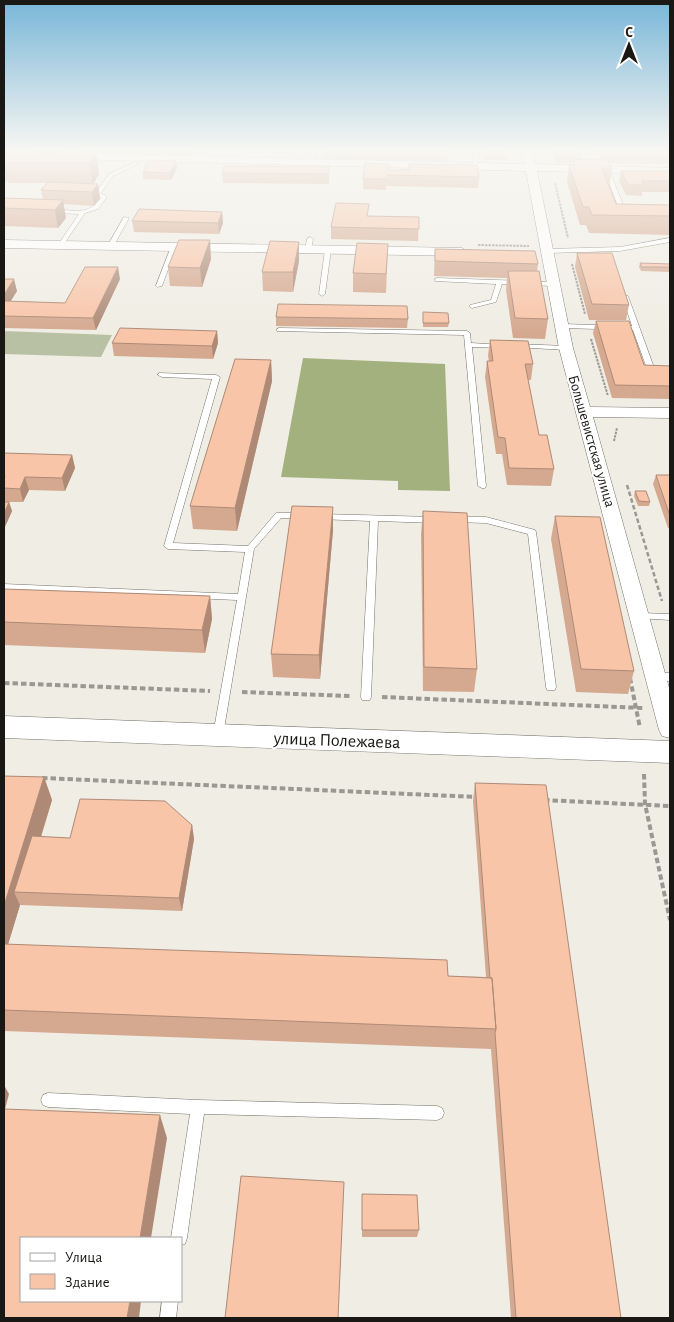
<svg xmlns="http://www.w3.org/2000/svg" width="674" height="1322" font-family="'Alegreya Sans',sans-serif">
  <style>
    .green { fill: #b8c1a4 }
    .forest { fill: #a3b17f }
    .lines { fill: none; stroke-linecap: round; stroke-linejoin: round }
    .service-casing { stroke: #75736b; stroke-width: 1 }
    .minor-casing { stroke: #75736b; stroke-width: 1 }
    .primary-casing { stroke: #75736b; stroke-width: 1 }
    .path-far2 { stroke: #9a9891; stroke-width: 2; stroke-dasharray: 2.5 1; stroke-linecap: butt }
    .path-far1 { stroke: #9a9891; stroke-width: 2.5; stroke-dasharray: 4.5 2.5; stroke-linecap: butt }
    .path { stroke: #9a9891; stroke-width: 4; stroke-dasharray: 5.5 3; stroke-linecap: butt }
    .service { fill: #fff; fill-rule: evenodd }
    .minor { fill: #fff; fill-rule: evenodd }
    .primary { fill: #fff; fill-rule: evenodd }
    .wall { fill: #d5a990; fill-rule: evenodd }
    .shaded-wall { fill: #ae8a76 }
    .building { fill: #f8c5a8; stroke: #ae8a76 }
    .labels { text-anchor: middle; stroke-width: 4.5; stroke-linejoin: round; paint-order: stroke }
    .far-street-label { font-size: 15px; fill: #191815; stroke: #fff }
    .street-label { font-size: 18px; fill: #191815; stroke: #fff }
  </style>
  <rect width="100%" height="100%" fill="#f0ede4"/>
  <!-- green -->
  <path class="green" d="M4 331 112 335 101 357 4 354Z"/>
  <!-- forest -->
  <path class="forest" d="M303 358 445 364 450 491 398 490V481L281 477Z"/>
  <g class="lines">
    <defs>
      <path id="service" d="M207 149H212L208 159 206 160 204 159Z
        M313 149H318L312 163H308Z
        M465 149H477L478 167 474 166 473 151Z
        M587 152H614L616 153 614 154H585Z
        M135 162 139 163 113 176 101 193 107 197 98 209 85 213 62 247H58L57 246 79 214 53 213 50 211 51 210C72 208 86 218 101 198L95 194 109 174Z
        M604 169 609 170 626 212 629 213V215L621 214Z
        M124 217 129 218 113 247 108 248 107 247Z
        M310 237 313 239 311 250 308 252 305 250 307 239Z
        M670 238V242L620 251 547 253 544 251 547 249 620 247Z
        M171 247 176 248 162 286 157 287 156 286Z
        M328 248 331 250 325 294 322 296 319 294 325 250Z
        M437 278 553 282 556 284 553 286 502 284 496 302 472 308 470 307V305L491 300 496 284 435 281V279Z
        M623 295 628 296 656 373 670 374V378L650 377 633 330 562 328 559 326 562 324 632 326 622 296Z
        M279 328 467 331 470 333 471 343 504 345 505 346 502 348 472 347 486 486 485 488H482L478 486 464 335 277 331V329Z
        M517 344 566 346 569 348 566 350 515 347 514 346Z
        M159 373 216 375 220 377 173 543 248 546 276 513H304L308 516 304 519 281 518 254 549 223 735 222 738H214L213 735 237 600 4 590V584L238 594 245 552 168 549 164 546 212 379 162 377 158 375Z
        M321 514 434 517 438 520 434 523 378 521 371 697 370 700H362L361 697 370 521 318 519 317 517Z
        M456 517H486L535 530 536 532 556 687 555 690H547L546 687 528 534 486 523 453 522 452 520 453 518Z
        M640 613 670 614V620L637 618 635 616 637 614Z
        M656 673H670V681L652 680 651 677Z
        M48 1093 198 1100 437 1106 442 1108 444 1113 442 1118 437 1120 204 1114 187 1238 185 1244 181 1245V1238H171L190 1114 48 1107 43 1105 41 1100 43 1095Z
        M162 1301H178L176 1318H160Z"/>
      <path id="minor" d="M522 149H532L535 164 670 168V174L537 171 573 348 590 407 670 408V418L593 417 670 691V738L662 736 659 730 559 348 526 171 69 159 64 156 69 153 525 164Z
        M4 240 462 248 468 252 462 256 4 248Z"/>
      <path id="primary" d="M4 716 670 741V763L4 738Z"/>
    </defs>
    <!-- service casing -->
    <use href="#service" class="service-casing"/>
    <!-- minor casing -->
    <use href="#minor" class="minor-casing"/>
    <!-- primary casing -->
    <use href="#primary" class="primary-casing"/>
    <!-- path-far2 -->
    <path class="path-far2" d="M39 153H55
      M555 183 568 238
      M478 245 529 246
      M572 264 585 314
      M591 339 608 396
      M614 441 617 428"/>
    <!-- path-far1 -->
    <path class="path-far1" d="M627 485 662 601"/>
    <!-- path -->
    <path class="path" d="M630 678 640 728
      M4 683 210 691
      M242 692 350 696
      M382 697 643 708
      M644 774 645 804 670 920
      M42 778 478 797
      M544 800 670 806"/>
    <!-- service -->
    <use href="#service" class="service"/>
    <!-- minor -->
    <use href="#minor" class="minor"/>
    <!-- primary -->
    <use href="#primary" class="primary"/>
  </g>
  <!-- wall -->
  <path class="wall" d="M10 149H191L188 156 93 153 96 154 99 174 93 184H98L100 198 94 206 63 204 66 218 58 228 4 226V198L43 199 41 190 47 183H9L8 181 7 180 6 182H4V157ZM41 152 67 153 66 154 41 153Z
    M323 149H448L447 161 323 159Z
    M483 149H509L507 160H484Z
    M552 149H582L581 160H602L600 156 601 149H670V155L668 164 609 163 612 169 609 187 616 204 670 205V235L589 233 586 225H580L567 182 569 165H572L573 163H556Z
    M329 167V184L223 183 222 173Z
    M177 168 171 180 143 179V172Z
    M389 170 479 177 478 188 386 186V190L363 189V179Z
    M621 171H670V192H642V196L626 195 619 181Z
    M222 212 223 223 219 234 134 232 132 221Z
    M419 217 418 241 331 239V227Z
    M388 244 386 293 353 292V273Z
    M435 249 538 264 537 271 548 319 545 339 513 338 506 290 507 278 434 276Z
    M577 253 629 305 626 320H589L575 267Z
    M211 259 202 287 170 286 168 267Z
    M299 261 293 292 263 291 262 272Z
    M640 263 670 264V272L641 271 639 267Z
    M4 279 17 291 10 301 65 303 120 279 96 330 4 328Z
    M423 312 449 323 448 327H423Z
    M276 317 408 319 407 328 276 326Z
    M596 321 644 365 670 366V399L612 398 593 333Z
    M217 331 218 343 213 359 114 356 112 343Z
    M490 340 533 364 531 380H528L539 435 554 469 551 486 507 485 502 454H496L485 377 487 361H489L488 356Z
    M271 360 272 381 237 531 193 529 190 506Z
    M4 453 72 455 75 468 65 491 29 490 23 502H9L12 511 4 529Z
    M656 475H670V528H668L653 484Z
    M635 491 650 502 649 506H638L634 496Z
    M333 507V530L320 679 273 677 271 654Z
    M423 511 477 669 474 692 423 691 421 534Z
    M555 516 634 671 628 694 576 692 551 539Z
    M4 589 210 596 212 619 205 653 4 645Z
    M4 776 44 777 52 800 41 837 70 838 192 825 194 839 182 911 20 905 8 944 448 976 486 977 473 801 475 783 621 1318H511L491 1049 4 1031Z
    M362 1194 419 1230 417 1237H362Z"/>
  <!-- shaded-wall -->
  <path class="shaded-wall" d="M38 149H41L43 163 35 153Z
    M187 149H191L188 156Z
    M93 151 94 157 96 154 99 174 93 184 89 163 91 154Z
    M176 161 177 168 171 180 170 173Z
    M98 184 100 198 94 206 92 192Z
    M63 200 66 218 58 228 55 210Z
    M222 212 223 223 219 234 218 223Z
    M210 240 211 259 202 287 200 268Z
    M299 242V261L293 292V272Z
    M118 267 120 279 96 330 93 318Z
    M14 279 17 291 4 312V295Z
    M217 331 218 343 213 359 212 346Z
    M271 360 272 381 237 531 235 508Z
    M72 455 75 468 65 491 62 478Z
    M25 477 29 490 23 502 20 489Z
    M9 502 12 511 4 529V514Z
    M333 507V530L320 679 319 655Z
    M210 596 212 619 205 653 202 630Z
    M44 777 52 800 24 892H14L20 905 4 958V906Z
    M192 825 194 839 182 911 179 898Z
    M4 1085 9 1094 4 1113Z
    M160 1115 167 1138 151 1238H140Z
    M130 1301H141L139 1318H127Z"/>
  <!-- building -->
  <path class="building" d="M10 149H38L35 153 66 154 68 150 93 151 91 154H96L89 163H5L6 161H4V160L6 158H4V157Z
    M558 149H582V150H558Z
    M573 159 608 160 612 169H602L616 204 670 205V216L592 215 589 207H583L569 165H575Z
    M149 160 176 161 170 173 143 172Z
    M365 163 389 164V170H409V164L477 165 479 177 387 175 386 179H363Z
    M4 164 7 177 5 179 4 178Z
    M224 166 329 167V174L222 173Z
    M621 171H670V181H642L644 185H628Z
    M48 182 98 184 92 192 41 190Z
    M4 198 63 200 55 210 4 208Z
    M336 203 369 204 367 216 419 217V229L331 227Z
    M139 209 222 212 218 223 132 221Z
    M179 240H210L200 268 168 267Z
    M270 241 299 242 293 272H262Z
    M357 243 388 244 386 274 353 273Z
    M435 249 535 251 538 264 435 261Z
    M577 253H612L629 305 592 304Z
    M640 263 670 264V267H642Z
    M85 267H118L93 318 4 316V301L65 303Z
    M508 271H539L548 319 515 318Z
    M4 279H14L4 295Z
    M278 304 407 306 408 319 276 317Z
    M423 312 448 313 449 323H423Z
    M596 321H629L644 365 670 366V386L615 385Z
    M120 328 217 331 212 346 112 343Z
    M490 340 528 341 533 364H525L539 435H547L554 469 509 468 505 438 498 437 487 361H493Z
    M235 359 271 360 235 508 190 506Z
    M4 453 72 455 62 478 25 477 20 489 4 488V480L5 476H4Z
    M656 475H670V516Z
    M635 491H646L650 502 639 501Z
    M4 502H9L4 514Z
    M292 506 333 507 319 655 271 654Z
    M423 511 467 513 477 669 424 667Z
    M555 516 600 517 634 671 581 669Z
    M4 589 210 596 202 630 4 622Z
    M4 776 44 777 4 906Z
    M475 783 546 785 621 1318H516L495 1033 496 1029 492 978H490Z
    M80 799 165 801 192 825 179 898 14 892 32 836 70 838Z
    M4 944 447 960 448 976 492 978 496 1029 4 1010Z
    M4 1109 160 1115 140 1238H21V1301H130L127 1318H4Z
    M241 1176 344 1182 338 1318H225Z
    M362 1194 417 1195 419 1230H362Z"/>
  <!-- sky -->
  <linearGradient id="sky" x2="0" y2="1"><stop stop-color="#79b6d8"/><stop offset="0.45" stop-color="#f8f7f3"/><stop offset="1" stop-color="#f8f7f3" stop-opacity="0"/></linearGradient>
  <rect width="674" height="334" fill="url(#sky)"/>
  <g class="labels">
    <!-- far-street labels -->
    <g class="far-street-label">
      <text transform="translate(592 441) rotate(74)" y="5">Большевистская улица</text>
    </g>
    <!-- street labels -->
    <g class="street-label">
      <text transform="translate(337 740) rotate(2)" y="6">улица Полежаева</text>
    </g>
  </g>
  <!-- border -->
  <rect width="674" height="1322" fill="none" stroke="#191815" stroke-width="10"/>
  <!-- legend -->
  <rect x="20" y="1237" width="162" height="65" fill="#ffffff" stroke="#a3a3a1"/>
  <rect x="30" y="1253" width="25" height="8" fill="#ffffff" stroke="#a3a3a1"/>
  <text x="65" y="1262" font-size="15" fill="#191815">Улица</text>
  <rect x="30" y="1274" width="25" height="15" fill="#f8c5a8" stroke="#a3a3a1"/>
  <text x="65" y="1287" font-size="15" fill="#191815">Здание</text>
  <!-- north arrow -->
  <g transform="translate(629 45)" stroke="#ffffff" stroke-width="4" paint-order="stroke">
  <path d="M0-4L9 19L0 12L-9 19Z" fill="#191815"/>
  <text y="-8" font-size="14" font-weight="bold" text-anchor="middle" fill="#191815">С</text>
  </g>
</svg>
